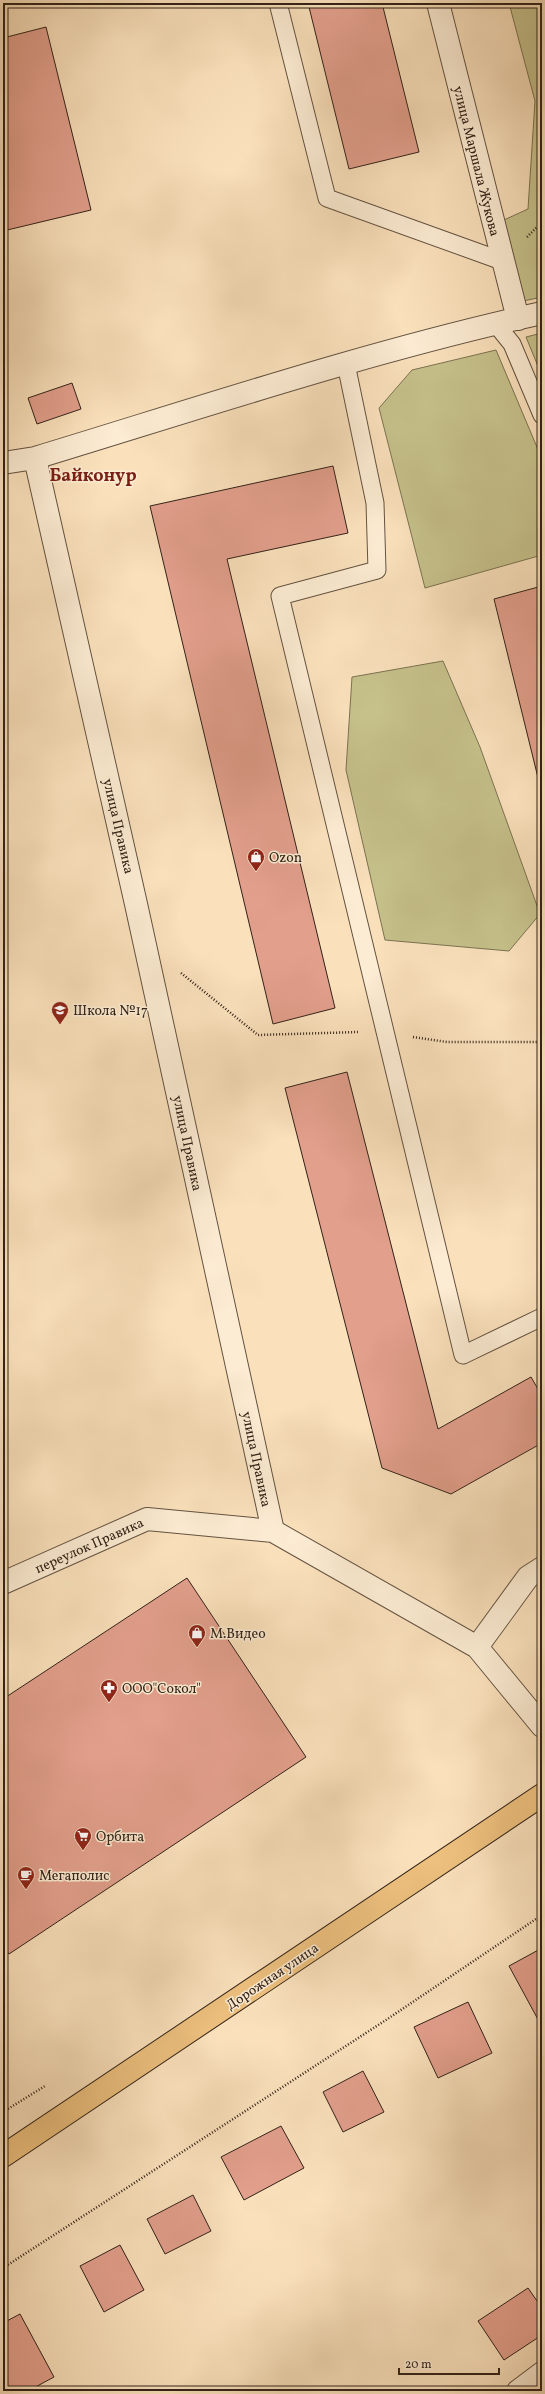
<svg xmlns="http://www.w3.org/2000/svg" width="545" height="2394" font-family="Vollkorn,serif">
  <style>
    .green { fill: #c6c18b; stroke: #7c7252 }
    .building { fill: #e29f8c; stroke: #322218 }
    .lines { fill: none; stroke-linecap: round; stroke-linejoin: round }
    .lane-casing { stroke: #645241; stroke-width: 19 }
    .street-casing { stroke: #645241; stroke-width: 24 }
    .primary-casing { stroke: #322218; stroke-width: 24 }
    .path { stroke: #322218; stroke-width: 2.5; stroke-dasharray: 1 2; stroke-linecap: butt }
    .lane { stroke: #fcecd3; stroke-width: 17 }
    .street { stroke: #fcecd3; stroke-width: 22 }
    .primary { stroke: #edc07e; stroke-width: 22 }
    .labels { text-anchor: middle; stroke-width: 3; stroke-linejoin: round; paint-order: stroke }
    .street-label { font-size: 14px; fill: #322218; stroke: #fcecd3 }
    .poi-label { font-size: 14px; fill: #322218; stroke: #fcecd3; text-anchor: start }
    .district-label { font-size: 18px; font-weight: bold; fill: #7a1f14; stroke: #fcecd3 }
  </style>
  <rect width="100%" height="100%" fill="#fae1bc"/>
  <filter id="stains"><feTurbulence type="fractalNoise" baseFrequency=".005" numOctaves="4"/><feColorMatrix values="0 0 0 0 .2 0 0 0 0 .09 0 0 0 0 .02 0 0 0 .5 -.17"/></filter>
  <radialGradient id="worn" r=".72"><stop offset=".6" stop-color="#630" stop-opacity="0"/><stop offset="1" stop-color="#630" stop-opacity=".3"/></radialGradient>
  <!-- green -->
  <path class="green" d="M509 3H542V297L514 303 493 225 528 209 535 101Z
    M542 333V376L526 337Z
    M496 350 542 459V555L425 588 379 408 412 370Z
    M443 661 480 747 540 914 509 951 385 940 346 770 352 677Z"/>
  <!-- building -->
  <path class="building" d="M308 3H382L419 152 349 169Z
    M46 27 91 210 3 231V38Z
    M72 383 81 409 37 424 28 398Z
    M333 466 348 533 227 559 335 1008 273 1024 150 506Z
    M542 586V794L494 599Z
    M347 1072 438 1429 531 1377 542 1396V1443L451 1494 382 1468 285 1088Z
    M187 1578 306 1757 9 1954 3 1946V1699Z
    M542 1948V2025H541L509 1966Z
    M468 2002 492 2053 438 2078 414 2027Z
    M363 2071 384 2112 343 2132 323 2092Z
    M281 2126 304 2168 244 2200 221 2157Z
    M193 2195 211 2231 165 2254 147 2219Z
    M120 2245 144 2290 104 2312 80 2266Z
    M528 2288 542 2308V2335L504 2360 478 2321Z
    M20 2314 54 2377 28 2391H3V2323Z"/>
  <g class="lines">
    <defs>
      <path id="lane" d="M278 3 327 198 502 261
        M495 323 512 344 542 415
        M346 364 375 503 377 570 280 596 463 1355 542 1317"/>
      <path id="street" d="M438 3 518 319
        M35 458C203 407 370 351 542 313
        M3 463 35 458 136 904 273 1531 477 1647 542 1726
        M3 1583 147 1519 273 1531
        M477 1647 528 1577 542 1568
        M518 2391 542 2373"/>
      <path id="primary" d="M3 2156 542 1795"/>
    </defs>
    <!-- lane casing -->
    <use href="#lane" class="lane-casing"/>
    <!-- street casing -->
    <use href="#street" class="street-casing"/>
    <!-- primary casing -->
    <use href="#primary" class="primary-casing"/>
    <!-- path -->
    <path class="path" d="M527 237 542 222
      M181 973 258 1035 358 1032
      M413 1037 447 1042H542
      M3 2112 45 2086
      M3 2268 386 2020 542 1915"/>
    <!-- lane -->
    <use href="#lane" class="lane"/>
    <!-- street -->
    <use href="#street" class="street"/>
    <!-- primary -->
    <use href="#primary" class="primary"/>
  </g>
  <!-- icons -->
  <defs>
    <symbol id="shop-pin" viewBox="-11 -11 22 30"><path d="M0 17L-7.5 6A9.5 9.5 0 1 1 7.5 6Z" fill="#8f2418" stroke="#fcecd3"/><path d="M-5-2.5h2.3a2.7 3.5 0 0 1 5.4 0H5L5.5 6h-11ZM-1.5-2.5h3a1.5 2.3 0 0 0-3 0Z" fill="#fff"/></symbol>
    <symbol id="school-pin" viewBox="-11 -11 22 30"><path d="M0 17L-7.5 6A9.5 9.5 0 1 1 7.5 6Z" fill="#8f2418" stroke="#fcecd3"/><path d="M0-5L7-2L0 1L-7-2ZM-4 1L0 2.5L4 1V4Q0 6-4 4Z" fill="#fff"/></symbol>
    <symbol id="pharmacy-pin" viewBox="-11 -11 22 30"><path d="M0 17L-7.5 6A9.5 9.5 0 1 1 7.5 6Z" fill="#8f2418" stroke="#fcecd3"/><path d="M-2-6h4v4h4v4h-4v4h-4v-4h-4v-4h4Z" fill="#fff"/></symbol>
    <symbol id="supermarket-pin" viewBox="-11 -11 22 30"><path d="M0 17L-7.5 6A9.5 9.5 0 1 1 7.5 6Z" fill="#8f2418" stroke="#fcecd3"/><path d="M-6-5.5h2.5l.6 2H6L4.5 2H-2.5L-4.4-4H-6ZM-1.5 3.2a1.3 1.3 0 1 0 .1 0ZM3 3.2a1.3 1.3 0 1 0 .1 0Z" fill="#fff"/></symbol>
    <symbol id="cafe-pin" viewBox="-11 -11 22 30"><path d="M0 17L-7.5 6A9.5 9.5 0 1 1 7.5 6Z" fill="#8f2418" stroke="#fcecd3"/><path d="M-5.5-4.5H6V0H3Q3 3.5 0 3.5H-2.5Q-5.5 3.5-5.5 0ZM3-3.2v2h1.7v-2ZM-6 4.5H4V6H-6Z" fill="#fff"/></symbol>
  </defs>
  <g fill-rule="evenodd">
    <use href="#shop-pin" x="246" y="847" width="20" height="27"/>
    <use href="#school-pin" x="50" y="1000" width="20" height="27"/>
    <use href="#shop-pin" x="187" y="1623" width="20" height="27"/>
    <use href="#pharmacy-pin" x="99" y="1678" width="20" height="27"/>
    <use href="#supermarket-pin" x="73" y="1826" width="20" height="27"/>
    <use href="#cafe-pin" x="16" y="1865" width="20" height="27"/>
  </g>
  <g class="labels">
    <!-- street labels -->
    <g class="street-label">
      <text transform="translate(477 161) rotate(76)" y="5">улица Маршала Жукова</text>
      <text transform="translate(119 826) rotate(77)" y="5">улица Правика</text>
      <text transform="translate(188 1143) rotate(78)" y="5">улица Правика</text>
      <text transform="translate(257 1459) rotate(78)" y="5">улица Правика</text>
      <text transform="translate(89 1545) rotate(-24)" y="5">переулок Правика</text>
      <text transform="translate(272 1976) rotate(-34)" y="5">Дорожная улица</text>
    </g>
    <!-- poi labels -->
    <g class="poi-label">
      <text x="269" y="862">Ozon</text>
      <text x="73" y="1015">Школа №17</text>
      <text x="210" y="1638">М.Видео</text>
      <text x="122" y="1693">ООО"Сокол"</text>
      <text x="96" y="1841">Орбита</text>
      <text x="39" y="1880">Мегаполис</text>
    </g>
    <!-- district labels -->
    <g class="district-label">
      <text x="93" y="481">Байконур</text>
    </g>
  </g>
  <!-- margin -->
  <rect width="545" height="2394" fill="none" stroke="#fae1bc" stroke-width="16"/>
  <rect x="4" y="4" width="537" height="2386" fill="none" stroke="#322218" stroke-width="2"/>
  <rect x="8" y="8" width="529" height="2378" fill="none" stroke="#322218"/>
  <!-- scale -->
  <path d="M399 2368v6h100v-6" fill="none" stroke="#322218" stroke-width="2"/>
  <text x="405" y="2368" font-size="12" fill="#322218" stroke="#fcecd3" stroke-width="3" paint-order="stroke">20 m</text>
  <rect width="100%" height="100%" filter="url(#stains)"/>
  <rect width="100%" height="100%" fill="url(#worn)"/>
</svg>
